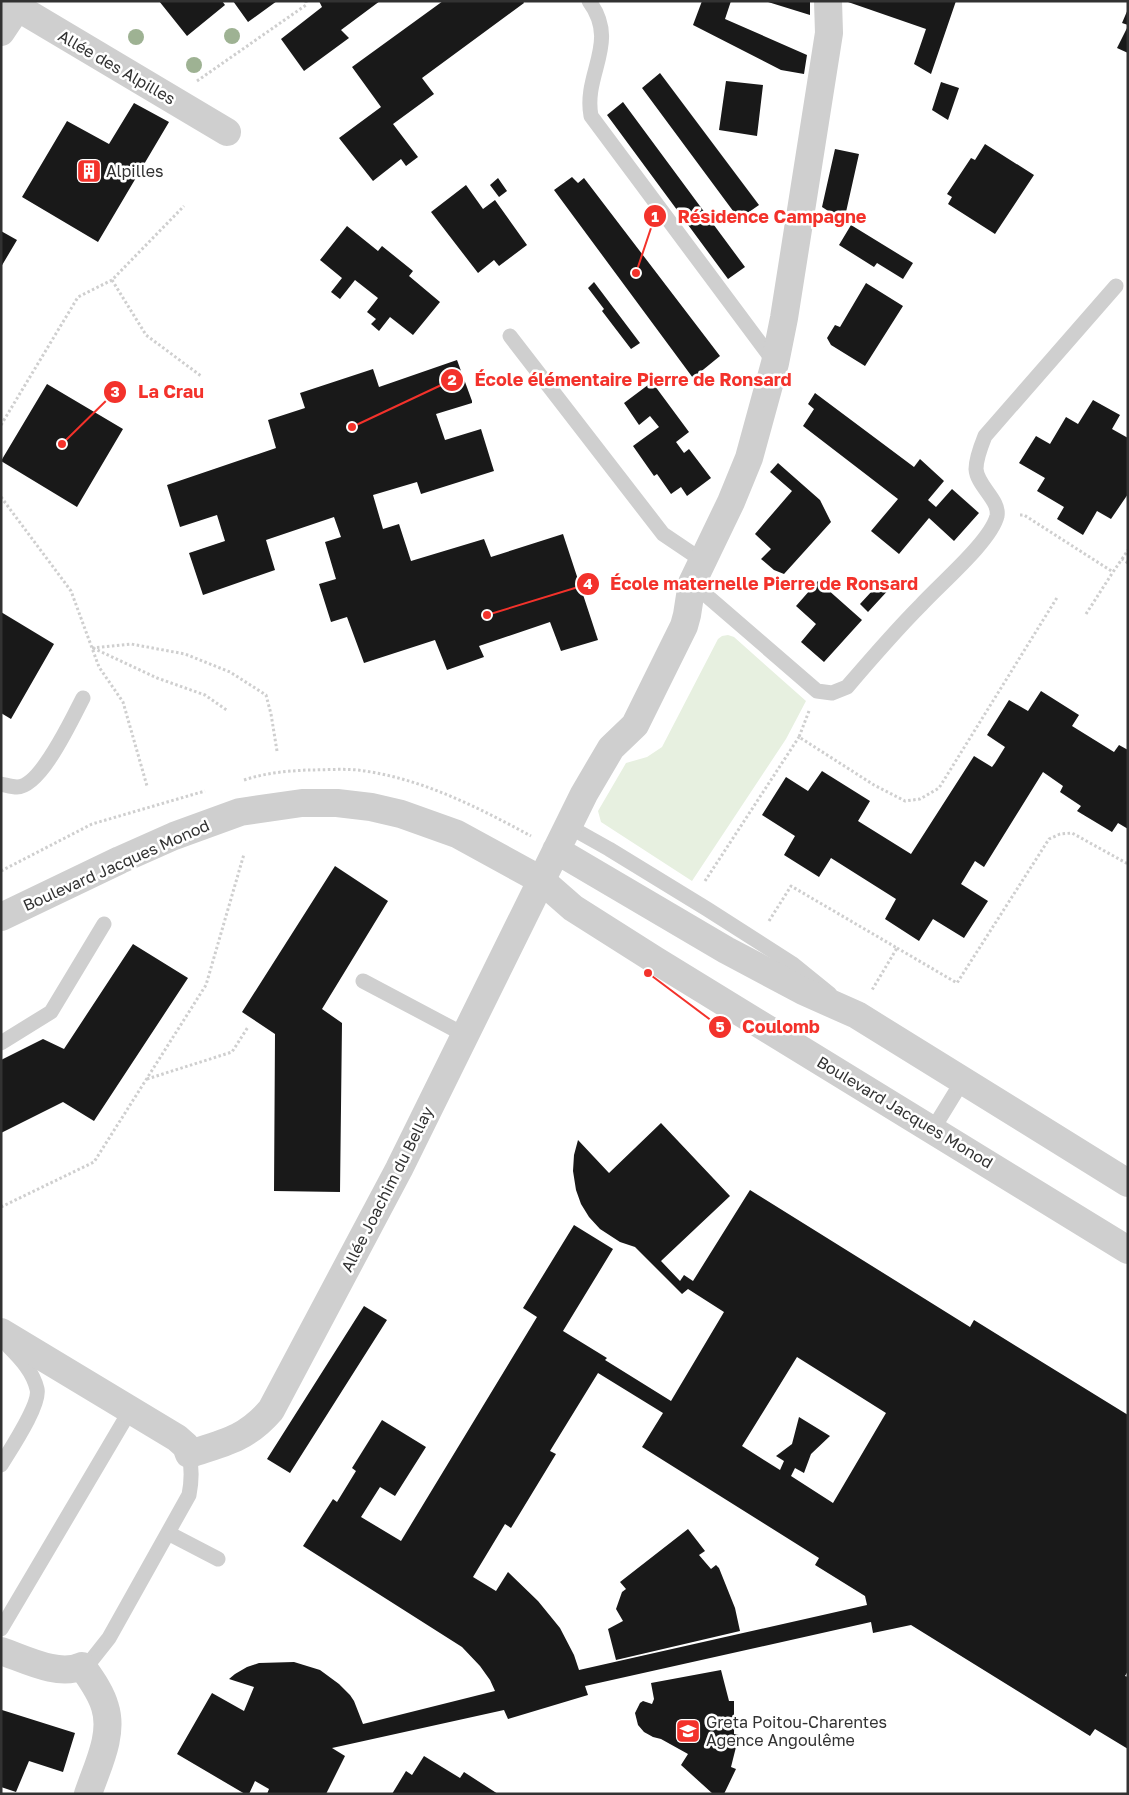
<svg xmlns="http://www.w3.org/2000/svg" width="1129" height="1795" font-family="'Golos Text',sans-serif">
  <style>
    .green { fill: #e7f0e0 }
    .building { fill: #191919; fill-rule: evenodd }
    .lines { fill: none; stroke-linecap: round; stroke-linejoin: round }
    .path { stroke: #cfcfcf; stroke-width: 3; stroke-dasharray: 2.5 2.5; stroke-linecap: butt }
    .lane { stroke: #cfcfcf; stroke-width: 15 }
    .street { stroke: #cfcfcf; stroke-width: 28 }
    .tree { fill: #9eb293 }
    .labels { text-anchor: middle; stroke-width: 5; stroke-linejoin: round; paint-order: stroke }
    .street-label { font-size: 16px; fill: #323232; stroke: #fff }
    .poi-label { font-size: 16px; fill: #323232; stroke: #fff; text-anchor: start }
    .leader { fill: none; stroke: #f3322b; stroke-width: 2 }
    .callout-dot { fill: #f3322b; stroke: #fff; stroke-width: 2 }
    .mark-label { font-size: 15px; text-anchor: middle; font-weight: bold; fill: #fff }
    .callout-label { font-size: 18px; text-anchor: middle; font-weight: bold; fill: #f3322b; stroke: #fff; stroke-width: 5; stroke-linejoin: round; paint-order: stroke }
  </style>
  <rect width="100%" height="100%" fill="#fff"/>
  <!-- green -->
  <path class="green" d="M728 635 734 637 806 701 786 739 692 881 601 822 598 811 626 763 647 757 662 747 718 639 722 636Z"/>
  <!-- building -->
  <path class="building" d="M159 1H222L225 5 187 36Z
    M233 1H277L248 22Z
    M319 1H380L341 30 349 38 304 71 281 39 322 7Z
    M443 1H523L524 3 422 78 434 94 393 124 418 157 406 166 401 159 373 181 339 138 381 107 352 67Z
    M702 1H731L725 19 807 55 804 74 781 70 693 25Z
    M768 1H810V15L768 2Z
    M956 1 931 74 914 64 926 29 848 2Z
    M1128 9V25L1122 23Z
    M1128 26V53L1117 48Z
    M660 73 759 205 739 219 642 88Z
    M726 81 763 85 757 136 719 130Z
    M941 82 959 88 948 120 932 110Z
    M623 102 745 267 728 279 607 115Z
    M134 103 169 122 98 242 22 197 67 121 109 144Z
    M985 144 1034 175 995 234 948 204 952 197 947 194 971 158 975 160Z
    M835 149 859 154 844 221 822 207Z
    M572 177 578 183 584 178 720 356 693 378 554 190Z
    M498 178 507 191 499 197 490 185Z
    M466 185 483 209 495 200 527 245 499 266 494 260 478 273 431 212Z
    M851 225 913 263 903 279 877 263 874 267 839 245Z
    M347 226 378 251 382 246 413 271 409 276 440 302 413 335 390 317 379 331 371 324 376 319 367 312 378 298 355 280 340 299 331 292 342 278 320 260Z
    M1 231 17 240 1 267Z
    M594 282 640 343 631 349 602 311 604 309 588 288Z
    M866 283 903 306 865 366 831 345 827 338 835 325 840 327Z
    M457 360 472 401V403L436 414 445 440 481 429 494 471 421 494 417 482 373 495 383 529 399 524 411 561 484 539 491 557 563 534 598 640 561 651 550 622 479 646 484 657 447 670 435 640 364 663 347 617 331 622 319 584 336 579 325 542 341 537 334 517 266 540 275 570 203 595 189 553 225 541 217 515 180 527 167 485 276 448 268 420 305 408 300 393 373 369 379 387Z
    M652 382 689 432 676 442 684 453 689 449 711 478 687 496 681 487 671 494 657 474 654 476 633 446 659 427 650 416 639 425 624 403Z
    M47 384 123 429 77 507 1 461Z
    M815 393 914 467 920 459 944 481 928 500 936 507 952 489 979 513 954 541 929 518 899 554 871 531 898 499 803 426 814 409 808 404Z
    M1093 400 1120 415 1112 429 1128 438V494L1111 519 1097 511 1083 535 1057 519 1064 507 1037 491 1045 478 1019 463 1036 436 1050 444 1066 417 1078 424Z
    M778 463 820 500 831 522 784 574 774 570 761 559 771 549 755 534 792 491 770 472Z
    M884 578 892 586 868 612 860 604Z
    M818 581 862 620 824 662 801 642 816 624 796 606Z
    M1 612 54 644 11 719 1 713Z
    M1041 691 1079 715 1072 726 1114 752 1119 745 1128 750V829L1118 823 1112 832 1077 811 1081 806 1060 792 1063 786 1043 772 984 867 975 861 961 884 988 901 964 938 933 919 919 941 885 919 896 899 831 858 819 877 784 855 795 836 762 815 786 777 808 791 822 771 870 801 858 821 911 854 974 756 992 767 995 763 1005 747 987 735 1009 700 1028 711Z
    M335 866 388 901 322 1009 342 1023 340 1192 274 1191 275 1034 242 1012Z
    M133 944 188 978 94 1121 63 1102 1 1133V1060L43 1039 64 1049Z
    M661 1123 730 1196 661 1261 680 1281 684 1275 693 1281 750 1190 970 1327 974 1320 1128 1415V1671L1125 1676 1128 1677V1749L1095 1729 1090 1736 911 1625 873 1633 871 1622 585 1686 588 1695 508 1719 504 1710 332 1748 345 1756 326 1794H267L269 1789 255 1781 249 1794H245L177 1754 212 1693 244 1711 254 1687 229 1679 235 1674 247 1667 259 1663 294 1662 320 1670 339 1684 350 1695 354 1701 363 1724 495 1691 490 1680 480 1666 462 1647 303 1546 333 1499 337 1502 356 1471 352 1468 382 1420 426 1447 395 1496 380 1487 361 1517 401 1541 537 1317 523 1308 574 1225 613 1249 563 1331 607 1358 605 1360 671 1401 724 1312 688 1289 682 1294 635 1247 620 1242 600 1229 589 1217 581 1204 576 1190 573 1171 574 1155 578 1140 609 1173ZM797 1357 886 1413 833 1503 791 1476 795 1468 804 1473 811 1454 830 1436 799 1417 792 1444 776 1456 784 1461 780 1470 742 1446ZM598 1373 663 1413 642 1447 819 1558 815 1565 865 1596 867 1605 579 1670 574 1655 560 1628 538 1601 508 1572 496 1591 473 1577 505 1524 511 1528 556 1454 550 1451Z
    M364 1306 387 1320 290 1473 267 1459Z
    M688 1529 705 1551 699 1555 711 1569 716 1565 719 1568 735 1608 740 1631 616 1660 608 1629 623 1621 616 1609 622 1592 626 1589 620 1582Z
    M721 1670 729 1701H734V1734L739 1735 731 1767 736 1769 724 1794H713L681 1765 688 1754 661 1739 653 1737 644 1732 638 1725 635 1713 640 1703 643 1701 652 1704 654 1699 651 1683Z
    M2 1710 75 1733 63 1772 29 1761 16 1792 1 1787Z
    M424 1756 460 1778 464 1772 498 1794H392L406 1771 412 1775Z"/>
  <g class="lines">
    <!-- path -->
    <path class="path" d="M197 81 306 5V1
      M112 280 146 335 201 376
      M1 425 78 297 112 280 184 206
      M1 497 71 591 99 667 123 702 147 786
      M1020 515H1024L1113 572 1122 559 1128 563
      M1122 559 1128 550
      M1086 614 1113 572
      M92 648 131 644 185 654 230 672 266 695 271 714 277 751
      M93 648 157 678 205 695 228 711
      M809 711 799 737 874 785 905 801 920 799 939 788 1058 596
      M244 780C265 773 286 771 308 770 326 770 347 768 365 771 425 780 479 808 531 836
      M1 871 92 824 205 791
      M705 881 799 737
      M769 921 791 886 897 948 872 990
      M897 948 957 983 1049 839 1060 834 1072 833 1128 864
      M147 1079 232 1052 248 1027
      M1 1207 94 1162 206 985 244 854"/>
    <!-- lane -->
    <path class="lane" d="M589 1C620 43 583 73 591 116L775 363
      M510 336 663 534 703 561
      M692 583 817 691 832 693 847 687C871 659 895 631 921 605 940 584 991 541 997 516 1000 500 977 486 976 469 976 458 981 446 985 436L1116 286
      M1 784C6 785 12 787 17 787 41 787 72 719 83 698
      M568 826 609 849 707 909 793 964 830 994
      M363 981 465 1035
      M1 1043 51 1012 104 924
      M933 1129 963 1080
      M1 1465C10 1450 41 1404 37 1389 33 1372 21 1359 9 1347
      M168 1533 218 1559
      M1 1629 131 1409
      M82 1666 90 1662 109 1638 189 1495C192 1480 192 1468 189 1454"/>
    <!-- street -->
    <path class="street" d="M7 1 227 132
      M1 32 17 8
      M556 850 726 950 803 991 857 1015 1128 1183
      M1 917 120 860 174 836 240 812 302 803H337L371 807 401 814 457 834 541 880 573 908 655 960 1128 1250
      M1 1332 177 1438 186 1446 189 1454C224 1443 246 1439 271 1410L399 1169 584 794 611 748 635 725 684 626 687 615 692 583 731 502 749 458 775 363 784 318 829 33 828 1
      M1 1651C25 1659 58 1677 82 1666 91 1679 101 1692 105 1707 114 1735 97 1767 88 1794"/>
  </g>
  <!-- trees -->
  <g class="tree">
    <circle cx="232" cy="36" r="8"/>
    <circle cx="136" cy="37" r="8"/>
    <circle cx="194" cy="65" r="8"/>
  </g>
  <!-- icons -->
  <defs>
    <symbol id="building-square" viewBox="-11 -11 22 22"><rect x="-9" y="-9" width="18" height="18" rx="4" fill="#f3322b" stroke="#fff"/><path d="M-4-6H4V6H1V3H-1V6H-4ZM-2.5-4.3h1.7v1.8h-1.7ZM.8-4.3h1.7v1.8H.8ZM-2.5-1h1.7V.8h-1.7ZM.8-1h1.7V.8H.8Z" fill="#fff"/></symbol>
    <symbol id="school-square" viewBox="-11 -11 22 22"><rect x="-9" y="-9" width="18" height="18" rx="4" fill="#f3322b" stroke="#fff"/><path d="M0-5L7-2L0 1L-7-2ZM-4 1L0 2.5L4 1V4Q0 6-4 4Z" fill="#fff"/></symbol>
  </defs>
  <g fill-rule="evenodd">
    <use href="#building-square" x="75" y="157" width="28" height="28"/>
    <use href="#school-square" x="674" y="1717" width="28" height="28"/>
  </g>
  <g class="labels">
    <!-- street labels -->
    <g class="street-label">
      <text transform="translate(117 67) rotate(30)" y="6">Allée des Alpilles</text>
      <text transform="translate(116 865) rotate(-24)" y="6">Boulevard Jacques Monod</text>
      <text transform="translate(905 1112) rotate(31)" y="6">Boulevard Jacques Monod</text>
      <text transform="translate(387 1189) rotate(-63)" y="6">Allée Joachim du Bellay</text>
    </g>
    <!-- poi labels -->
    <g class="poi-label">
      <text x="106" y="177">Alpilles</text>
      <text x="706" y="1728">Greta Poitou-Charentes<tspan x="706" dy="18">Agence Angoulême</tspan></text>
    </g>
  </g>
  <!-- callouts -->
  <path class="leader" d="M636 273L655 216M352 427L452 380M62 444L115 392M487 615L588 584M648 973L720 1027"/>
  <g class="callout-dot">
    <circle cx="636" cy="273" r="5"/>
    <circle cx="352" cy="427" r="5"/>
    <circle cx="62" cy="444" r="5"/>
    <circle cx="487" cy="615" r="5"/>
    <circle cx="648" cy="973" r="5"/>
    <circle cx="655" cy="216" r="12"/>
    <circle cx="452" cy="380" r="12"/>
    <circle cx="115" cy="392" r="12"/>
    <circle cx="588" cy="584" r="12"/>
    <circle cx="720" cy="1027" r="12"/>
  </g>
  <g class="mark-label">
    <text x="655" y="222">1</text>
    <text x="452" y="385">2</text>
    <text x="115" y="397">3</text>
    <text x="588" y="589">4</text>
    <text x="720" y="1032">5</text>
  </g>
  <g class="callout-label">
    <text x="772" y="223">Résidence Campagne</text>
    <text x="633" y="386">École élémentaire Pierre de Ronsard</text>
    <text x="171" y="398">La Crau</text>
    <text x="764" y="590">École maternelle Pierre de Ronsard</text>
    <text x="781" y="1033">Coulomb</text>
  </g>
  <!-- border -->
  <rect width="1129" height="1795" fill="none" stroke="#323232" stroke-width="5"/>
</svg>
